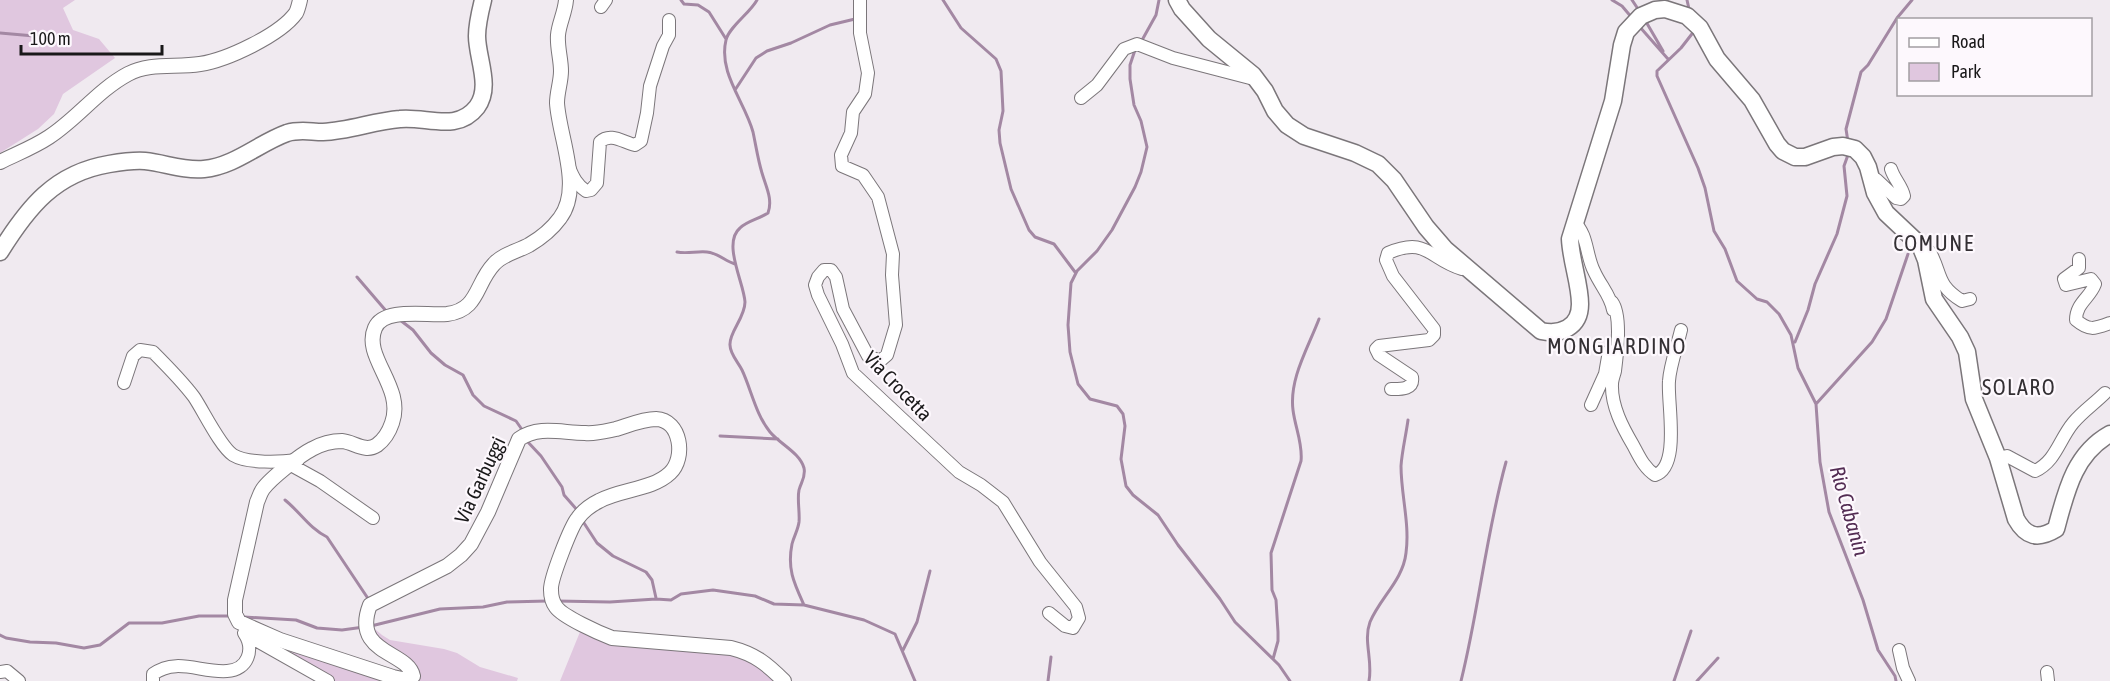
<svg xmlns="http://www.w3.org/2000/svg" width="2110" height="681" font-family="'Asap Condensed',sans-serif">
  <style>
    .green { fill: #e0c7df }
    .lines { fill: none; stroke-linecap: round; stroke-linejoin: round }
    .stream { stroke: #a388a3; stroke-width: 3 }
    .minor-casing { stroke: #7b767a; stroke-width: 14 }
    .tertiary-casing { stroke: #7b767a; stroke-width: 16 }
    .secondary-casing { stroke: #7b767a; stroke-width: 19 }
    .minor { stroke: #fff; stroke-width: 12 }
    .tertiary { stroke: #fff; stroke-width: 14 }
    .secondary { stroke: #fff; stroke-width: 16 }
    .labels { text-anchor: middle; stroke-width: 4.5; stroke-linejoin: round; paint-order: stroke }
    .street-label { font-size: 20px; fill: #191819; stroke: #fdf8fd }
    .water-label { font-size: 21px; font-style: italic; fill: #532c53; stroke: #fdf8fd }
    .quarter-label { font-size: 22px; letter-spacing: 1.5px; fill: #343034; stroke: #fdf8fd }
  </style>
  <rect width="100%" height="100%" fill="#f0eaf0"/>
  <!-- green -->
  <path class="green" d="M0 0H75L63 8 73 30 99 39 115 58 63 94 54 114 38 129 0 153Z
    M369 624 382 635 390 640 444 649 457 653 480 667 518 678 517 681H419V676L377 638Z
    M582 627 748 658 779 681H560Z
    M250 632 386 681H335Z"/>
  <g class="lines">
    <!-- stream -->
    <path class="stream" d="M681 0 684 4 698 5 709 12 726 39
      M757 0C750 13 729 27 726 40 718 73 745 102 753 132 756 146 758 160 762 173 766 187 773 199 768 213 759 219 747 221 740 228 722 243 744 283 745 302 745 318 729 332 730 345 730 354 738 362 742 370 751 389 756 415 770 432 780 444 800 453 804 468 806 477 801 482 799 490 797 500 800 512 799 522 798 530 794 536 792 544 787 569 794 583 804 605
      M943 0 961 28 996 59 1001 71 1003 111 999 130 1000 143 1011 189 1029 230 1035 237 1054 244 1075 272
      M1612 0 1622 6 1633 19
      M1632 0 1640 12
      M1687 0 1689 9
      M1645 20 1663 51
      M1639 26 1668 59
      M1695 30 1681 48 1657 71V76L1698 168 1705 188 1714 231 1725 249 1737 281 1757 299 1767 302 1779 314 1791 335 1798 368 1816 404 1820 462 1829 512 1863 600 1878 650 1895 676 1896 681
      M0 33 57 38
      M1141 42 1156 15 1159 0
      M1135 50 1130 65V79L1134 105 1141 121 1147 147 1141 172 1135 187 1112 230 1097 251 1077 271 1071 283 1068 325 1070 352 1078 384 1090 399 1117 406 1123 414 1125 426 1121 459 1126 486 1133 495 1158 515 1178 545 1220 599 1235 622 1279 665 1290 681
      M735 90 756 58 767 51 791 43 830 25 855 19
      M1848 142 1846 129 1861 72 1868 65 1897 18 1912 0
      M677 252C687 254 697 251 707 252 718 253 725 261 735 264
      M357 277 387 312
      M400 320 413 330 431 353 445 365 463 375 473 395 484 406 516 421 523 431
      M1795 342 1808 310 1815 284 1837 234 1847 196 1844 166 1849 152
      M1816 404 1872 342 1886 319 1908 254
      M720 436 778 439
      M526 440 541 456 562 487 564 495 578 511
      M285 500C300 512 310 529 327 537L369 600
      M582 520 597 543 613 556 646 572 652 580 656 598
      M557 601 610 602 656 599 671 600 681 594 713 590 755 596 774 604 804 605 864 620 895 634 915 681
      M244 617 296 620 317 628 342 630 364 627
      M371 626 440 609 483 607 507 602 547 601
      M0 635 6 638 30 642 56 643 84 648 100 645 129 623H162L199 616H231
      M903 650 917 622 930 571
      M1273 659 1278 641V632L1276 600 1272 590 1271 553 1301 461C1303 444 1295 427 1293 410 1289 379 1308 348 1319 319
      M1048 681 1051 657
      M1369 681C1373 660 1363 641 1370 622 1380 598 1403 580 1406 553 1410 524 1401 495 1401 466 1402 451 1406 435 1408 420
      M1461 681C1479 609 1486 534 1506 462
      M1674 681 1691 631
      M1697 681 1718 658"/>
    <defs>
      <path id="minor" d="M860 0V33L868 73 865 94 853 112 851 133 841 155 842 166 863 175 878 197 893 254 892 275 896 325 887 355 880 361 868 356 843 309 836 277 831 270H824L818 277 815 285 818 295 842 344 853 373 959 472 981 485 1003 502 1040 562 1076 607 1079 618 1073 628 1065 626 1049 613
        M601 7 606 0
        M1081 98 1097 85 1124 49 1137 44 1173 58 1250 78 1254 77
        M569 167C573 177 577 185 586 191L591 190 597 183 600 142C610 132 623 142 635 145L641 141 647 113 650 86 663 46 669 35V20
        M1870 176 1877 180 1896 198 1901 199 1904 196C1902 186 1894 179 1891 169
        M1574 222C1588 234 1586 256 1594 271 1600 285 1611 296 1613 310
        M1930 252C1942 274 1936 285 1962 301L1970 299
        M2079 259V268L2064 279 2066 285 2091 279 2095 284C2090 298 2076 303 2076 320 2089 331 2094 329 2110 323
        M1612 302C1622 315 1617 355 1615 371 1614 375 1612 380 1612 384 1611 406 1623 428 1633 445 1639 456 1644 468 1655 475 1681 467 1667 402 1669 381 1670 365 1677 347 1681 330
        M124 383 133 356 140 350 153 352C167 366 182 381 194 397 204 412 220 446 233 455 248 464 281 462 298 460
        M1391 389C1400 389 1414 390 1412 377L1379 355 1376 349 1379 346 1429 340 1434 335V329L1393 276 1386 260 1388 253C1427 236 1429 259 1462 269
        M1591 405 1605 374 1609 351
        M1998 458 2007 456 2035 471C2056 461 2059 440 2073 423 2082 412 2095 403 2105 393
        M291 465 320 481 373 518
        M245 634 328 681
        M1899 650 1903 668 1909 681
        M0 672 7 671 19 681
        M2047 672 2048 681
        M153 681V674C177 657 201 673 227 671 248 670 255 649 244 633"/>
      <path id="tertiary" d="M566 0C565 13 559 23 558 35 557 47 561 59 561 71 561 82 557 92 557 103 559 137 583 188 560 218 552 229 541 238 529 245 518 251 503 254 494 264 475 284 479 310 447 314 427 316 384 307 375 328 362 357 405 387 392 423 389 432 385 439 377 445 365 453 354 442 342 441 332 441 321 444 312 449 300 455 270 479 263 489 260 493 259 498 257 502L235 600V614L239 622 280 640 393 677 407 680 413 676C408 651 351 654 370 605L447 566 461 555 471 544 488 512 519 439C539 425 562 433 585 433 596 434 606 431 616 429 629 425 643 419 656 419 681 420 686 458 670 473 652 490 621 489 599 501 591 505 583 511 578 518 571 526 550 580 551 590 551 596 553 603 556 607 563 617 599 633 612 638L731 648C755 654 767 664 784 681
        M0 162C16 154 34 147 49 137 77 119 98 90 128 74 150 62 176 68 200 64 227 60 280 35 296 13 298 9 299 4 300 0"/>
      <path id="secondary" d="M1177 0 1182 9 1209 39 1253 75 1265 91 1275 111 1287 125 1304 136 1355 153 1378 164 1394 180 1426 227 1445 249 1541 331C1560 335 1580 328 1580 304 1580 284 1571 261 1570 239L1613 101 1622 45 1626 32 1641 16 1655 10 1665 9 1687 16 1700 28 1717 59 1752 100 1777 144 1783 151 1795 157H1805L1833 147 1843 146 1855 149 1863 157 1868 167 1875 193 1886 213 1920 245 1926 260 1934 299 1960 337 1967 352 1974 399 1998 458 2016 519C2026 537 2038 540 2056 529 2066 492 2074 454 2110 434
        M0 252C28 207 55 173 109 164 121 162 133 160 145 161 165 163 183 171 204 169 235 166 259 143 287 133 300 129 311 132 323 132 349 131 374 121 400 119 426 116 457 133 477 107 492 87 477 58 477 36 477 24 480 12 483 0"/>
    </defs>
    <!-- minor casing -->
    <use href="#minor" class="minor-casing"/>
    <!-- tertiary casing -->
    <use href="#tertiary" class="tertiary-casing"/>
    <!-- secondary casing -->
    <use href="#secondary" class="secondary-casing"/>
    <!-- minor -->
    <use href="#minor" class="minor"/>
    <!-- tertiary -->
    <use href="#tertiary" class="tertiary"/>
    <!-- secondary -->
    <use href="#secondary" class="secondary"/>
  </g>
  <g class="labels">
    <!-- street labels -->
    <g class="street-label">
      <text transform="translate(898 386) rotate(46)" y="7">Via Crocetta</text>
      <text transform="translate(480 480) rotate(-65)" y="7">Via Garbuggi</text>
    </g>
    <!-- water labels -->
    <g class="water-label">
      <text transform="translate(1849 511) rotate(74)" y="7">Rio Cabanin</text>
    </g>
    <!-- quarter labels -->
    <g class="quarter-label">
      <text x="1934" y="251">COMUNE</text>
      <text x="1617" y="354">MONGIARDINO</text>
      <text x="2019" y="395">SOLARO</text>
    </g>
  </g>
  <!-- legend -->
  <rect x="1897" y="18" width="195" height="78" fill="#fdf8fd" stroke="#a29ea2" stroke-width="1.5"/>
  <rect x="1909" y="38" width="30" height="9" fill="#ffffff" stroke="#a29ea2" stroke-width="1.5"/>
  <text x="1951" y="48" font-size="18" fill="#191819">Road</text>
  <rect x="1909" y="63" width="30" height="18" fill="#e0c7df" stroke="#a29ea2" stroke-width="1.5"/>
  <text x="1951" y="78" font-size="18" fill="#191819">Park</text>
  <!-- scale -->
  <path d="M21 45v9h141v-9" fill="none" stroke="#191819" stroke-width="3"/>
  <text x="30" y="45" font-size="18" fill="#191819" stroke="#fdf8fd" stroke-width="4.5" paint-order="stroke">100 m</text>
</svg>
